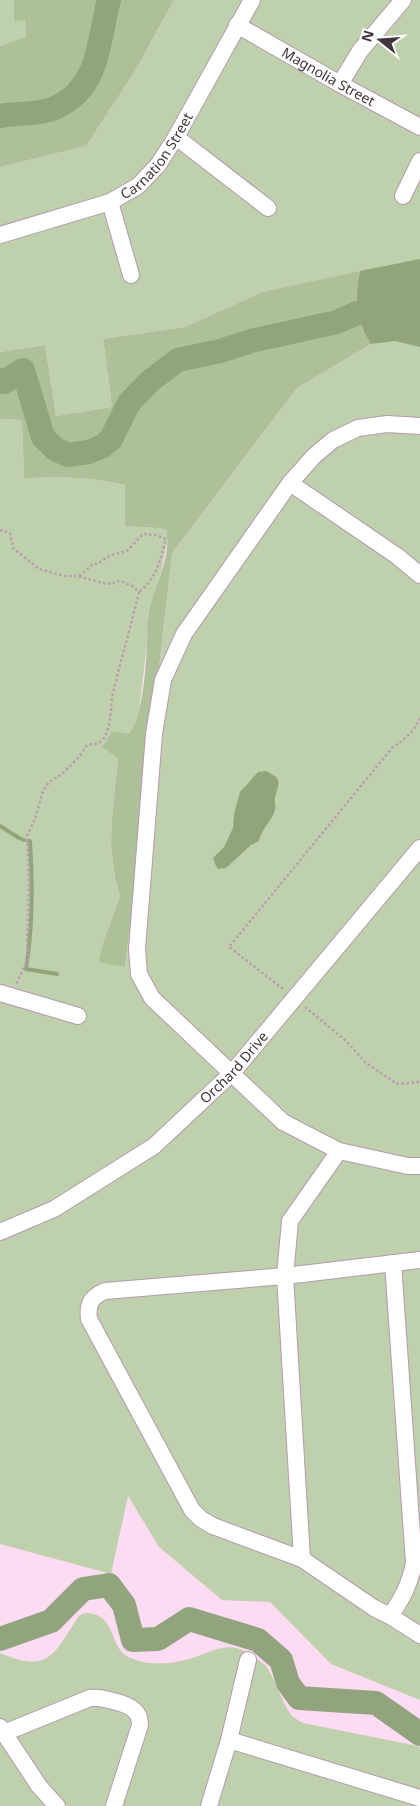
<svg xmlns="http://www.w3.org/2000/svg" width="420" height="1806" font-family="'Noto Sans',sans-serif">
  <style>
    .green { fill: #bfd0ac }
    .forest { fill: #adc099 }
    .water { fill: #92a47e }
    .lines { fill: none; stroke-linecap: round; stroke-linejoin: round }
    .stream { stroke: #92a47e; stroke-width: 4 }
    .river { stroke: #92a47e; stroke-width: 24 }
    .minor-casing { stroke: #b799ae; stroke-width: 18 }
    .path { stroke: #b89eb0; stroke-width: 2.5; stroke-dasharray: 2.5 2.5; stroke-linecap: butt }
    .minor { stroke: #fff; stroke-width: 16 }
    .labels { text-anchor: middle; stroke-width: 4; stroke-linejoin: round; paint-order: stroke }
    .street-label { font-size: 14px; fill: #41343d; stroke: #fff }
  </style>
  <rect width="100%" height="100%" fill="#fddcf3"/>
  <!-- green -->
  <path class="green" d="M0 0H14V20L25 19 26 38 0 46Z
    M174 0H420V1700L331 1664 270 1602 222 1600 159 1547 128 1496 111 1574 0 1544V419L22 420 24 478C59 477 91 477 125 485V526L158 528 166 530 168 538 161 573 147 617V644L139 711 133 728 129 734 118 758 112 818 111 845 115 878 120 896 103 943 125 967 172 553 297 388 371 344 378 343 367 270 262 292 185 327 103 339 112 407 56 416 45 345 0 352V167L86 146 135 71Z
    M84 1613C120 1613 106 1650 133 1659 150 1666 172 1664 189 1659 208 1654 225 1641 244 1651 250 1655 261 1661 266 1666 276 1680 282 1704 293 1717 296 1719 300 1721 303 1723L418 1746 420 1748V1806H0V1653C51 1675 54 1652 79 1616Z"/>
  <!-- forest -->
  <path class="forest" d="M14 0H174L135 71 86 146 0 167V46L26 37 25 20 14 21Z
    M360 271C354 300 355 319 371 344L297 388 172 553 125 967 99 962 103 943 120 896 115 878 111 845 112 818 118 758 102 747 113 731 129 734C143 716 146 667 147 644 148 635 146 625 148 616 152 591 173 556 166 530L158 528 125 526V485C91 477 59 477 24 478L22 420 0 419V352L45 345 56 416 112 407 103 339 185 327 262 292Z"/>
  <!-- water -->
  <path class="water" d="M420 259V347L395 341 371 344C355 319 354 300 360 271Z
    M266 771C283 779 279 783 275 797 274 802 277 807 274 813 270 823 261 830 259 841L251 845 226 868 218 869 215 864 213 858 224 847 233 828 234 814 240 792 258 772Z"/>
  <g class="lines">
    <!-- stream -->
    <path class="stream" d="M0 826 19 838 24 840
      M28 841H30C33 885 33 926 26 969L57 974"/>
    <!-- river -->
    <path class="river" d="M0 116C17 113 42 115 57 107 101 86 98 39 109 0
      M0 380 4 382 23 370 43 437 55 449 68 455 89 452 103 446 111 439 129 403 150 381 178 360 220 351 255 340 337 322 357 313 390 308 420 307
      M0 1639 51 1621 83 1589 109 1585 124 1605 133 1640 158 1639 189 1619 258 1640 281 1660 288 1683 299 1698 376 1703 420 1734"/>
    <defs>
      <g id="minor">
        <path id="s1" d="M237 25 340 84 420 127"/>
        <path d="M340 84 360 51 403 0"/>
        <path d="M176 137 268 208"/>
        <path d="M403 196 420 161"/>
        <path d="M110 202 131 275"/>
        <path id="s2" d="M0 235 110 202 138 186 158 165 176 137 252 0"/>
        <path d="M420 426 387 424 358 428 333 440 314 456 290 483 184 634 163 680 154 734 137 949 139 974 152 998 283 1122 339 1151 408 1166H420"/>
        <path d="M290 483 397 556 420 575"/>
        <path d="M0 993 78 1016"/>
        <path id="s3" d="M0 1232 54 1209 154 1146 232 1073 420 848"/>
        <path d="M420 1260 285 1276 105 1291C91 1297 87 1304 89 1319L192 1510 201 1519 213 1526 302 1559 374 1608 390 1616 420 1635"/>
        <path d="M302 1559 285 1276 290 1221 339 1151"/>
        <path d="M390 1616C402 1599 410 1584 414 1563L393 1263"/>
        <path d="M0 1727 39 1786 57 1806"/>
        <path d="M4 1733 90 1698C100 1697 127 1703 134 1710 139 1714 140 1719 140 1725L114 1806"/>
        <path d="M229 1740 420 1798"/>
        <path d="M209 1806 229 1740 248 1660"/>
      </g>
    </defs>
    <!-- minor casing -->
    <use href="#minor" class="minor-casing"/>
    <!-- path -->
    <path class="path" d="M0 530 10 533 13 548 39 569 65 576H78L102 583 112 584 117 581 123 582 134 587 139 592C131 626 121 659 113 693 110 708 112 724 104 738 101 744 94 744 87 745L79 757 62 774 49 782 43 791 35 819 27 836 29 885 27 939 28 959 16 984
      M79 576 93 564H97L111 555 127 551 143 534 156 535 166 539C160 560 157 578 139 592
      M283 989 229 947 392 748C405 739 414 732 420 718
      M305 1007 345 1040 366 1063 397 1084 420 1082"/>
    <!-- minor -->
    <use href="#minor" class="minor"/>
  </g>
  <g class="labels">
    <!-- street labels -->
    <g class="street-label">
      <text dy="5" stroke="none"><textPath href="#s1" startOffset="105">Magnolia Street</textPath></text>
      <text dy="5" stroke="none"><textPath href="#s2" startOffset="182">Carnation Street</textPath></text>
      <text dy="5" stroke="none"><textPath href="#s3" startOffset="289">Orchard Drive</textPath></text>
    </g>
  </g>
  <!-- north arrow -->
  <g transform="translate(380 40) rotate(287)" stroke="#ffffff" stroke-width="4" paint-order="stroke">
  <path d="M0-4L9 19L0 12L-9 19Z" fill="#41343d"/>
  <text y="-8" font-size="14" font-weight="bold" text-anchor="middle" fill="#41343d">N</text>
  </g>
</svg>
